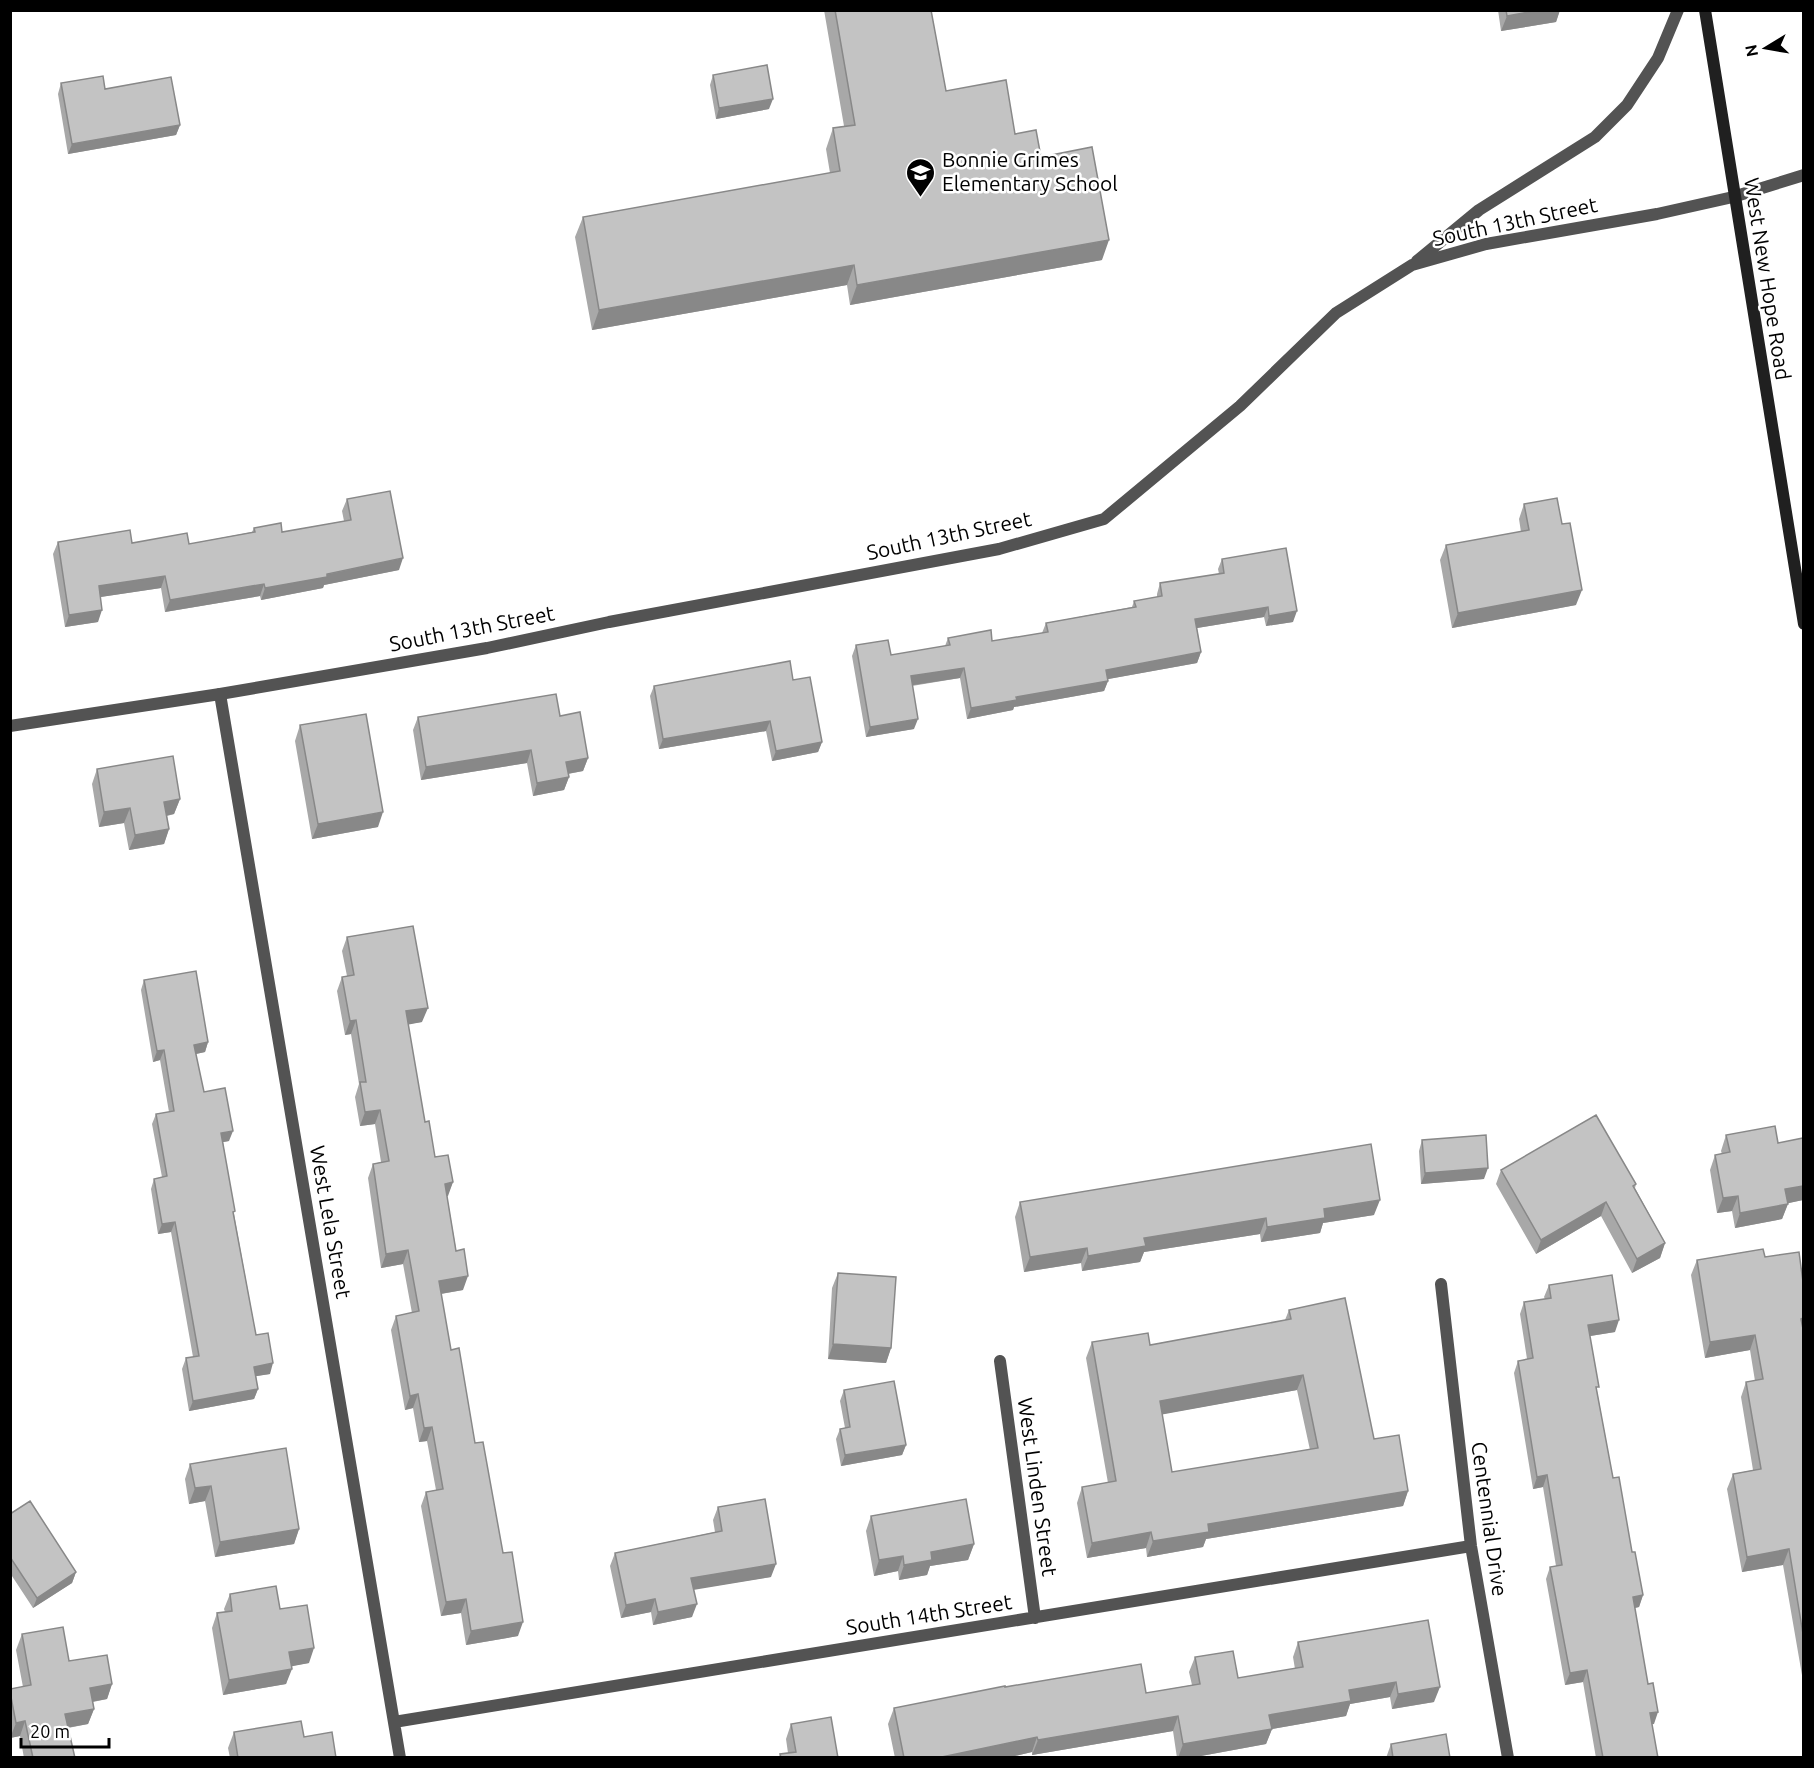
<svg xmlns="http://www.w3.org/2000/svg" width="1814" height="1768" font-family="Ubuntu,sans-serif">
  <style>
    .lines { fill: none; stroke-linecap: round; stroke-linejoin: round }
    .minor { stroke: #535353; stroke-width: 12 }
    .tertiary { stroke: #535353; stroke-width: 12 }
    .secondary { stroke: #202020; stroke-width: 12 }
    .wall { fill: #a8a8a8; fill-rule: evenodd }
    .shaded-wall { fill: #888 }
    .building { fill: #c3c3c3; stroke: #888; stroke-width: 1.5; fill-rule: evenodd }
    .labels { text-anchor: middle; stroke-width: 5; stroke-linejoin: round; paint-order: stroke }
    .poi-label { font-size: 21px; fill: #000; stroke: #fff; text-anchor: start }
    .street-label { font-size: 21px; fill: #000; stroke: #fff }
  </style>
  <rect width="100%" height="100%" fill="#fff"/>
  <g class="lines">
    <!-- minor -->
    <path class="minor" d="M220 694 400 1758
      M1441 1284 1471 1546 1508 1758
      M1000 1361 1035 1618
      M394 1722 1471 1546"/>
    <!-- tertiary -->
    <path class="tertiary" d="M1417 261 1479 210 1595 137 1627 105 1658 58 1678 10
      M10 726 220 694 487 648 609 622 999 549 1104 519 1240 406 1336 313 1412 265 1486 244 1657 214 1733 197 1804 175"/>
    <!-- secondary -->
    <path class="secondary" d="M1705 10 1804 624"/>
  </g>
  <!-- wall -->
  <path class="wall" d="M824 10H931L946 91 1015 134 1041 157 1102 260 850 305 847 285 592 330 575 237 583 217 830 173 826 149 833 128 844 126Z
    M1498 10H1560L1556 22 1501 31Z
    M713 75 769 109 716 119 710 85Z
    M61 83 105 89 180 125 176 135 68 154 58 94Z
    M347 499 399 570 324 585 323 588 261 600 260 596 165 612 161 588 100 597 98 622 65 627 53 554 58 542 189 544 252 532 254 528 282 532 344 521 342 511Z
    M1524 504 1562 524 1576 605 1452 628 1440 560 1446 545 1521 532 1519 519Z
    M1222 559 1293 622 1266 626 1264 617 1197 628 1201 652 1197 663 1108 679V681L1104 691 1014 707 1013 710 967 719 960 678 912 686 914 729 866 737 852 656 856 645 891 655 945 646 948 638 992 641 1042 633 1046 623 1132 607 1134 601 1157 597V594L1160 583 1219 574 1218 569Z
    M793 680 822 742 818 752 772 761 766 731 659 749 650 696 654 686Z
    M560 716 588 758 583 771 568 774 569 777 564 790 533 796 527 763 421 780 413 730 418 717Z
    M300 725 378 827 312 839 295 741Z
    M97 769 180 799 174 814 167 816 169 829 164 844 129 850 124 823 99 827 92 784Z
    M347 937 422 1022 408 1024 425 1122 435 1157 453 1182 447 1196 463 1290 441 1294 451 1350 475 1443 518 1636 466 1645 461 1613 441 1616 421 1506 426 1492 436 1490 427 1441 419 1442 413 1408 405 1410 391 1330 396 1316 412 1313 403 1264 381 1268 368 1178 373 1164 381 1162 375 1124 360 1126 355 1097 359 1084 351 1034 345 1035 337 991 342 977 347 976 342 951Z
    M144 980 208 1042 205 1052 196 1054 204 1092 229 1141 223 1142 234 1214 256 1335 270 1374 256 1376 258 1389 254 1399 189 1411 182 1369 186 1358 193 1357 171 1232 158 1234 151 1189 154 1179 162 1177 152 1124 156 1114 169 1112 160 1060 153 1062 141 990Z
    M1726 1135 1778 1143 1803 1200 1788 1203 1782 1219 1735 1228 1732 1211 1717 1213 1710 1170 1715 1155 1722 1154 1721 1151Z
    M1422 1140 1484 1179 1421 1184 1419 1151Z
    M1501 1170 1636 1184 1635 1188 1665 1243 1660 1258 1632 1273 1601 1216 1536 1254 1496 1184Z
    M1020 1202 1374 1215 1323 1223 1320 1233 1261 1242 1260 1234 1144 1252 1140 1262 1082 1271 1081 1263 1024 1272 1015 1217Z
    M1765 1257 1803 1282V1681L1783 1565 1742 1572 1727 1489 1733 1474 1753 1470 1741 1397 1746 1382 1755 1381 1750 1350 1705 1358 1691 1275 1697 1260Z
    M838 1273 891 1348 886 1363 828 1359 832 1288Z
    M1549 1285 1615 1332 1590 1336 1597 1391 1613 1478 1643 1595 1639 1607 1635 1608 1654 1724H1652L1658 1758H1596L1583 1682 1565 1685 1546 1579 1550 1567 1556 1566 1543 1487 1533 1489 1514 1373 1518 1361 1527 1359 1520 1314 1524 1302 1545 1299 1544 1297Z
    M1289 1310 1408 1491 1403 1506 1206 1539 1203 1547 1147 1557 1146 1548 1087 1558 1077 1503 1082 1487 1108 1483 1086 1358 1092 1342 1150 1345 1285 1320ZM1297 1390 1310 1450 1172 1472 1162 1414Z
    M844 1390 906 1445 902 1455 841 1466 836 1439 840 1429 845 1428 840 1401Z
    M190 1464 299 1529 294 1544 215 1557 205 1501 189 1504 185 1479Z
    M718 1507 771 1577 694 1589 692 1617 653 1625 651 1612 621 1618 610 1566 615 1553 715 1532 713 1520Z
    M10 1514 76 1572 72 1583 33 1608 10 1573Z
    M871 1516 974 1544 968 1560 930 1566 927 1575 899 1580 898 1571 874 1576 866 1531Z
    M230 1594 280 1609 309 1663 291 1666 286 1684 223 1695 212 1628 217 1613 225 1612 224 1609Z
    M1428 1620 1434 1702 1392 1709 1390 1697 1350 1704 1346 1716 1272 1729 1266 1744 1190 1758H1177L1173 1731 1032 1755V1752L1006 1758H895L888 1724 894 1708 1005 1687 1146 1693 1192 1685 1189 1672 1195 1657 1238 1678 1295 1669 1293 1657 1298 1642Z
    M22 1634 69 1661 112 1684 107 1699 93 1702 94 1709 88 1724 68 1728 75 1758H24L20 1736 10 1738V1689L23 1687 16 1650Z
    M791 1724 838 1758H779L780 1754 788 1753 786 1739Z
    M234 1732 304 1737 336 1758H230L228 1748Z
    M1391 1744 1450 1758H1386Z"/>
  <!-- shaded-wall -->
  <path class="shaded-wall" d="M1539 10H1560L1556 22 1501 31 1507 16Z
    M773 99 769 109 716 119 719 108Z
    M180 125 176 135 68 154 72 144Z
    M1109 240 1102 260 850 305 857 285Z
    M854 265 847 285 592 330 599 310Z
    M403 558 399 570 324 585 323 588 261 600 265 588Z
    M165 576 161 588 94 598 99 586Z
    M264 584 260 596 165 612 170 600Z
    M1582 590 1576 605 1452 628 1458 613Z
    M1268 607 1264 617 1191 629 1195 619Z
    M102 610 98 622 65 627 69 615Z
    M1297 611 1293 622 1266 626 1269 616Z
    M1201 652 1197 663 1103 680 1106 670Z
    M964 668 960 678 907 686 911 676Z
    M1108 681 1104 691 1014 707 1013 710 967 719 971 708 1016 697Z
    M918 719 914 729 866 737 870 727Z
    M770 721 766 731 659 749 663 739Z
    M822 742 818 752 772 761 776 751Z
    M531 750 527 763 421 780 426 767Z
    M588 758 583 771 561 775 566 762Z
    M569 777 564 790 533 796 537 783Z
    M180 799 174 814 159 817 164 802Z
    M130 808 124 823 99 827 104 812Z
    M383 812 378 827 312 839 318 824Z
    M169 829 164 844 129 850 135 835Z
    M428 1008 422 1022 401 1026 406 1011Z
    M356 1020 351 1034 345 1035 350 1021Z
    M208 1042 205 1052 191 1055 194 1045Z
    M164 1050 160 1060 153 1062 157 1051Z
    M380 1110 375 1124 360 1126 365 1112Z
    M233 1131 229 1141 218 1143 221 1133Z
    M1488 1168 1484 1179 1421 1184 1425 1173Z
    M453 1182 448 1196 440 1198 445 1184Z
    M1803 1186V1200L1780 1205 1785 1189Z
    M1738 1196 1732 1211 1717 1213 1723 1198Z
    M1380 1200 1374 1215 1323 1223 1320 1233 1261 1242 1267 1227 1324 1209Z
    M1606 1202 1601 1216 1536 1254 1541 1240Z
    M1788 1204 1782 1219 1735 1228 1740 1213Z
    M1266 1218 1260 1234 1144 1252 1140 1262 1082 1271 1088 1256 1144 1238Z
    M175 1222 171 1232 158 1234 162 1224Z
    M1665 1243 1660 1258 1632 1273 1637 1259Z
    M1087 1248 1081 1263 1024 1272 1030 1257Z
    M408 1250 403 1264 381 1268 386 1254Z
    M468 1276 463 1290 434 1295 439 1281Z
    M1619 1320 1615 1332 1584 1337 1588 1325Z
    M1755 1335 1750 1350 1705 1358 1710 1342Z
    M833 1344 891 1348 886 1363 828 1359Z
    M273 1363 270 1374 251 1377 254 1367Z
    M1303 1375 1297 1390 1154 1416 1160 1401Z
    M258 1389 254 1399 189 1411 193 1401Z
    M418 1394 413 1408 405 1410 410 1396Z
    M432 1427 427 1441 419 1442 424 1428Z
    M906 1445 902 1455 841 1466 845 1455Z
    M1547 1475 1543 1487 1533 1489 1537 1477Z
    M211 1486 205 1501 189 1504 195 1488Z
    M1408 1491 1403 1506 1206 1539 1203 1547 1147 1557 1153 1541 1208 1524Z
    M299 1529 294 1544 215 1557 220 1542Z
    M1151 1532 1146 1548 1087 1558 1092 1543Z
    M974 1544 968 1560 930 1566 927 1575 899 1580 904 1565 931 1552Z
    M1789 1549 1783 1565 1742 1572 1747 1557Z
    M903 1556 898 1571 874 1576 879 1560Z
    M776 1564 771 1577 687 1591 691 1578Z
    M76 1572 72 1583 33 1608 37 1598Z
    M1643 1595 1639 1607 1629 1609 1633 1597Z
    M466 1599 461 1613 441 1616 446 1602Z
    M655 1599 651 1612 621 1618 626 1605Z
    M697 1604 692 1617 653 1625 658 1612Z
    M523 1622 518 1636 466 1645 471 1631Z
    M314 1648 309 1663 283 1668 289 1652Z
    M292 1669 286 1684 223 1695 229 1680Z
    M1587 1670 1583 1682 1565 1685 1570 1673Z
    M1396 1682 1390 1697 1350 1704 1346 1716 1272 1729 1266 1744 1190 1758H1178L1183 1744 1269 1715 1349 1690Z
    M112 1684 107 1699 85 1703 90 1688Z
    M1440 1687 1434 1702 1392 1709 1398 1694Z
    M94 1709 88 1724 60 1729 65 1714Z
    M1658 1712 1654 1724 1646 1725 1650 1713Z
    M1178 1716 1173 1731 1032 1755 1038 1740Z
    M25 1721 20 1736 10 1738 16 1723Z
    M1037 1737 1032 1752 1006 1758H937Z"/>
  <!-- building -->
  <path class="building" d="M835 10H931L946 91 1006 80 1015 134 1036 130 1041 157 1092 147 1109 240 857 285 854 265 599 310 583 217 840 171 833 128 855 125Z
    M1506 10H1539L1507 16Z
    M767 65 773 99 719 108 713 75Z
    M103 76 105 89 171 77 180 125 72 144 61 83Z
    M390 491 403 558 327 574V577L265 588 264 584 170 600 165 576 99 586 102 610 69 615 58 542 130 530 132 543 187 533 189 544 255 532 254 528 281 523 282 532 351 520 347 499Z
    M1557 498 1562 524 1570 523 1582 590 1458 613 1446 545 1529 530 1524 504Z
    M1286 548 1297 611 1269 616 1268 607 1195 619 1201 652 1106 670 1108 681 1016 697 1017 700 971 708 964 668 911 676 918 719 870 727 856 645 888 640 891 655 950 645 948 638 991 630 992 641 1048 632 1046 623 1136 607 1134 601 1162 596 1160 583 1224 573 1222 559Z
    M790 661 793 680 810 677 822 742 776 751 770 721 663 739 654 686Z
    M556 694 560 716 580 712 588 758 566 762 569 777 537 783 531 750 426 767 418 717Z
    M366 714 383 812 318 824 300 725Z
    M173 756 180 799 164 802 169 829 135 835 130 808 104 812 97 769Z
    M413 926 428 1008 406 1011 425 1122 429 1121 435 1157 448 1155 453 1182 445 1184 456 1251 464 1249 468 1276 439 1281 451 1350 459 1348 475 1443 483 1442 503 1553 512 1552 523 1622 471 1631 466 1599 446 1602 426 1492 443 1489 432 1427 424 1428 418 1394 410 1396 396 1316 419 1311 408 1250 386 1254 373 1164 389 1161 380 1110 365 1112 360 1082H366L356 1020 350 1021 342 977 354 975 347 937Z
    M196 971 208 1042 194 1045 204 1092 225 1088 233 1131 221 1133 235 1211 233 1212 256 1335 268 1333 273 1363 254 1367 258 1389 193 1401 186 1358 199 1356 175 1222 162 1224 154 1179 167 1176 156 1114 174 1111 164 1050 157 1051 144 980Z
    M1596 1115 1636 1184 1633 1186 1665 1243 1637 1259 1606 1202 1541 1240 1501 1170Z
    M1775 1126 1778 1143 1803 1138V1186L1785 1189 1788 1204 1740 1213 1738 1196 1723 1198 1715 1155 1730 1152 1726 1135Z
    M1486 1135 1488 1168 1425 1173 1422 1140Z
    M1371 1144 1380 1200 1324 1209 1325 1218 1267 1227 1266 1218 1144 1238 1146 1246 1088 1256 1087 1248 1030 1257 1020 1202Z
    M1763 1249 1765 1257 1799 1252 1803 1282V1318L1801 1319 1803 1329V1634L1789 1549 1747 1557 1733 1474 1761 1469 1746 1382 1763 1379 1755 1335 1710 1342 1697 1260Z
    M838 1273 896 1277 891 1348 833 1344Z
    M1612 1275 1619 1320 1588 1325 1599 1387H1596L1613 1478 1619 1477 1632 1552H1635L1643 1595 1633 1597 1648 1684 1653 1683 1658 1712 1650 1713 1658 1758H1603L1587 1670 1570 1673 1550 1567 1562 1565 1547 1475 1537 1477 1518 1361 1533 1358 1524 1302 1551 1298 1549 1285Z
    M1345 1298 1374 1439 1399 1435 1408 1491 1208 1524 1209 1532 1153 1541 1151 1532 1092 1543 1082 1487 1116 1481 1092 1342 1148 1333 1150 1345 1291 1319 1289 1310ZM1303 1375 1318 1448 1172 1472 1160 1401Z
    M894 1381 906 1445 845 1455 840 1429 850 1427 844 1390Z
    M286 1448 299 1529 220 1542 211 1486 195 1488 190 1464Z
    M765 1499 776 1564 691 1578 697 1604 658 1612 655 1599 626 1605 615 1553 722 1531 718 1507Z
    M966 1499 974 1544 931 1552 932 1560 904 1565 903 1556 879 1560 871 1516Z
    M30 1501 76 1572 37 1598 10 1557V1514Z
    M276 1586 280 1609 307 1605 314 1648 289 1652 292 1669 229 1680 217 1613 232 1611 230 1594Z
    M1428 1620 1440 1687 1398 1694 1396 1682 1349 1690 1351 1701 1269 1715 1272 1729 1183 1744 1178 1716 1038 1740 1037 1737 937 1758H904L894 1708 1005 1686V1687L1141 1664 1146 1693 1200 1684 1195 1657 1233 1651 1238 1678 1303 1667 1298 1642Z
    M63 1627 69 1661 107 1655 112 1684 90 1688 94 1709 65 1714 75 1758H33L25 1721 16 1723 10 1692V1689L31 1685 22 1634Z
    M831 1717 838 1758H781L780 1754 796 1752 791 1724Z
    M301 1721 304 1737 332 1732 336 1758H238L234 1732Z
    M1446 1734 1450 1758H1393L1391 1744Z"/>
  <!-- icons -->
  <defs>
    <symbol id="school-pin" viewBox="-11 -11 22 30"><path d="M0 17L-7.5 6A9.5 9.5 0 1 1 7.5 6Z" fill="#000" stroke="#fff"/><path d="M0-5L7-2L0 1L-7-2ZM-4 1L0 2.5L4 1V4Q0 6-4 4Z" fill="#fff"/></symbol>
  </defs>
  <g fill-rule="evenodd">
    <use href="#school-pin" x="904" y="156" width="33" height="45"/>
  </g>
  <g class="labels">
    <!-- poi labels -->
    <g class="poi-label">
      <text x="942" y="167">Bonnie Grimes<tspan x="942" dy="24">Elementary School</tspan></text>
    </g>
    <!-- street labels -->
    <g class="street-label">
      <text transform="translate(1515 222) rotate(-12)" y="7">South 13th Street</text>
      <text transform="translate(1767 279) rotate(81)" y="7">West New Hope Road</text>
      <text transform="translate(949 536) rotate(-12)" y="7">South 13th Street</text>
      <text transform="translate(472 629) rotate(-11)" y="7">South 13th Street</text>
      <text transform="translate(330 1222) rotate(80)" y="7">West Lela Street</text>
      <text transform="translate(1037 1487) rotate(82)" y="7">West Linden Street</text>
      <text transform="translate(1489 1519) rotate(82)" y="7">Centennial Drive</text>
      <text transform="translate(929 1615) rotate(-9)" y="7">South 14th Street</text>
    </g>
  </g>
  <!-- border -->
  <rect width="1814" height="1768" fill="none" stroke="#000000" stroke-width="24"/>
  <!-- north arrow -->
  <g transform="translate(1766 48) rotate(259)" stroke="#ffffff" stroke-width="4.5" paint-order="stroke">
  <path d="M0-4.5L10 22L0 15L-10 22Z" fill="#000000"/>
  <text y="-9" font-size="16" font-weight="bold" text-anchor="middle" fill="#000000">N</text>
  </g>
  <!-- scale -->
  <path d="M21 1738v9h88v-9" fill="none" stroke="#000000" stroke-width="3"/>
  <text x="30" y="1738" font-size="18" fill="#000000" stroke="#ffffff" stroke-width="4.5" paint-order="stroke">20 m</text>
</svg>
